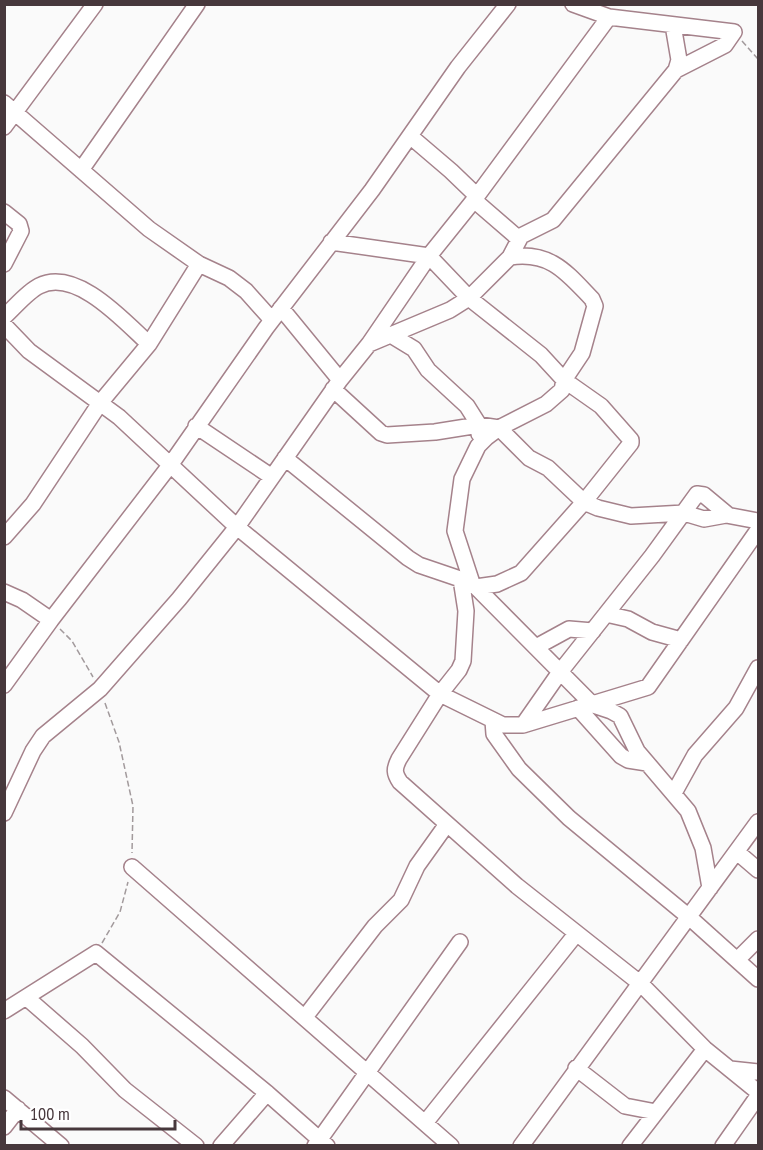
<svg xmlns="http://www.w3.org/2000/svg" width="763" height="1150" font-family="'PT Sans Narrow',sans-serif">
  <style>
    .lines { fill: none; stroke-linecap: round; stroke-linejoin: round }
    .minor-casing { stroke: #a5828b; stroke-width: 18 }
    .path { stroke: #a29a9c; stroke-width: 1.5; stroke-dasharray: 6 3; stroke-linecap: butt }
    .minor { stroke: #fff; stroke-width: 15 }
  </style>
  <rect width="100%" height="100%" fill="#fafafa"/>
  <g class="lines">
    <defs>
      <path id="minor" d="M573 4 609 17 734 32 725 45 676 70
        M4 103 149 229 199 264 229 278 246 291 272 320
        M4 127 95 4
        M410 136 451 171 477 196
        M81 170 197 4
        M474 200 519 239
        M4 212 19 224 21 231 4 264
        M331 242 429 256 469 298 541 355 564 380 601 406 631 440V443L584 502 521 573 497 584 476 587
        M281 308 340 380
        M4 317C15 307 27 292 39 286 76 267 124 321 149 344
        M4 325 29 351 119 417 237 527 440 694 503 725H523L648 687 758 530
        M391 335 414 349 428 370 467 406 479 425V434
        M369 344 450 310 469 298 510 257 521 236 553 220 676 70 679 60 673 25
        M333 389 381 433 387 435 435 432 479 425 499 428 529 458 548 468 584 502 598 508 631 516 684 513 704 519 726 515 758 521
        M196 426 272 477
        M285 458 408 558 419 565 472 583 593 705 611 711 620 716 637 751 688 811 703 848 710 888
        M4 537 33 504 100 403 149 344 199 264
        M461 579 466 611 463 661 459 670 440 694 399 759C394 769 394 773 400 782L517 886 641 984 705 1049 758 1092
        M472 583 455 531 462 479 478 446 487 437 499 428 546 404 562 390 564 380 582 353 595 306 592 299C567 273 551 251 510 257
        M4 592 22 600 51 620
        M606 614 628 619 652 632 681 640
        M536 647 569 629 593 631
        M4 685 51 620 171 464 266 328 372 190 458 67 508 4
        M578 708 621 756 628 760 647 763
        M493 721 494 734 519 769 569 818 689 917 758 979
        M523 725 560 672 652 556 697 494 704 495 728 515
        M674 793 695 755 736 708 758 668
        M4 813 33 751 43 736 100 689 179 599 237 527 340 380 369 344 429 256 474 200 609 17
        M737 852 758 870
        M132 867 451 1146
        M738 959 758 939
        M27 998 82 1046 125 1090 196 1146
        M4 1011 96 953 267 1093 327 1146
        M305 1017 375 926 401 900 417 866 447 824
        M576 1068 625 1106 656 1112
        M730 1069 758 1072
        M4 1098 61 1146
        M425 1123 576 934
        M4 1127 18 1109
        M221 1146 267 1093
        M315 1146 460 942
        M521 1146 758 822
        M630 1146 705 1049
        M723 1146 758 1096"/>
    </defs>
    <!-- minor casing -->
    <use href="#minor" class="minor-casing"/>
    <!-- path -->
    <path class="path" d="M742 41 758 59
      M60 629 72 641 93 677
      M105 703 119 742 133 806 132 853
      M102 943 120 912 128 882"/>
    <!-- minor -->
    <use href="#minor" class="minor"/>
  </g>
  <!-- border -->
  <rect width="763" height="1150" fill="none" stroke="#47383c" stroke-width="12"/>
  <!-- scale -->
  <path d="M21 1120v9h154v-9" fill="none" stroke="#47383c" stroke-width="3"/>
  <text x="30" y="1120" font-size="18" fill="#47383c" stroke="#ffffff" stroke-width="4.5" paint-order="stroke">100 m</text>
</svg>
